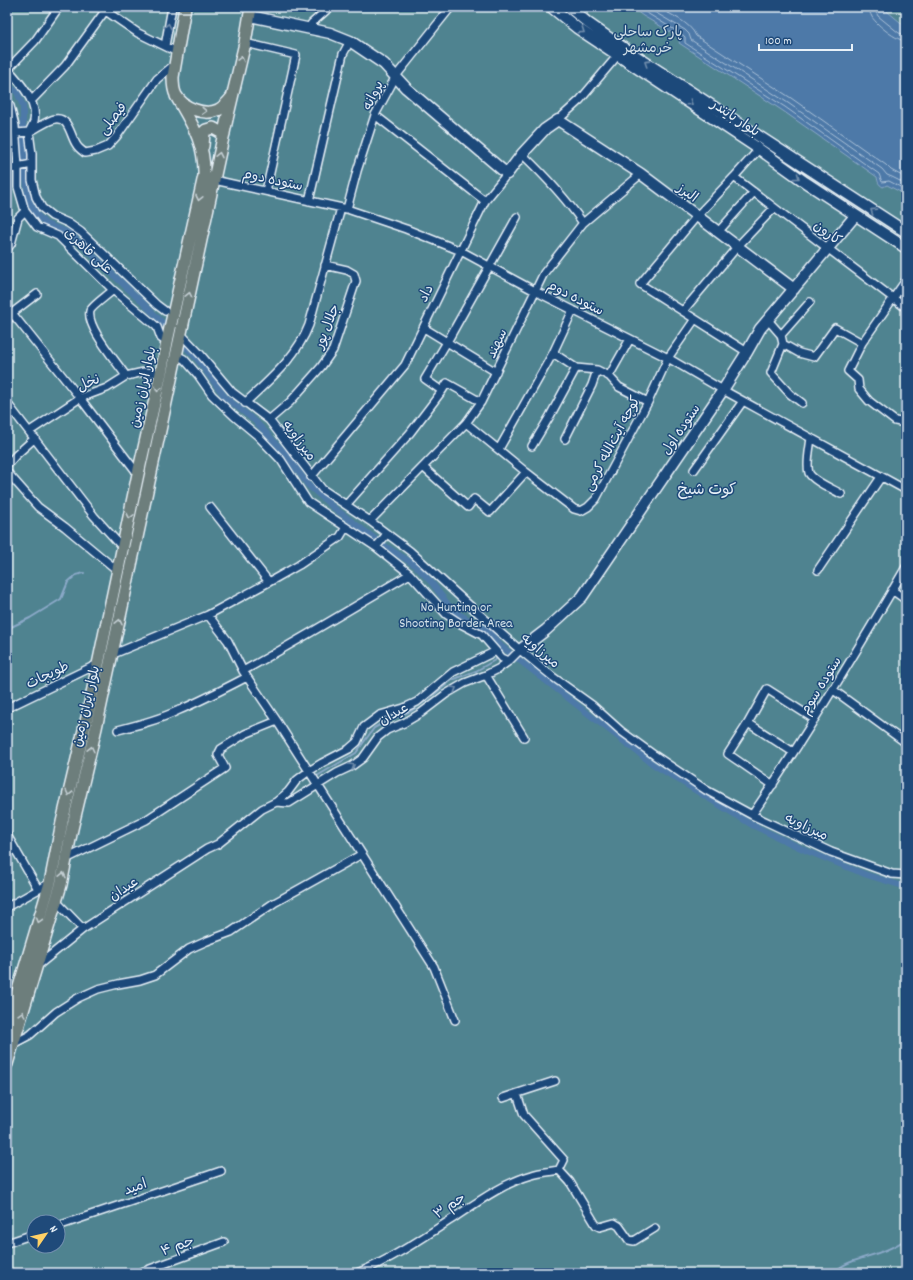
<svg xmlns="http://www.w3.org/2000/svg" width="913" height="1280" font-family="Dekko,'Playpen Sans Arabic',sans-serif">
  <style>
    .green { fill: #4f8390; stroke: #9cbac4; fill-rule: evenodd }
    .water { fill: #4d79a8; stroke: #8ba9c8 }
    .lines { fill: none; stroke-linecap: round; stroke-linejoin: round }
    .shore { stroke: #aac1d8; stroke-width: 1 }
    .stream { stroke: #8ba9c8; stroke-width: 2 }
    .canal { stroke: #4d79a8; stroke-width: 6 }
    .street-casing { stroke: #e8f1f8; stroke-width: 10 }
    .secondary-casing { stroke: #e8f1f8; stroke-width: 13 }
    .primary-casing { stroke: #e8f1f8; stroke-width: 14 }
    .street { stroke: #1f4a7a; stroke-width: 7 }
    .secondary { stroke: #1f4a7a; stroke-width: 10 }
    .primary { stroke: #6d7e7c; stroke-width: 11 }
    .oneway { stroke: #6f8dac }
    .oneway2 { stroke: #c3ced3 }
    .labels { text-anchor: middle; stroke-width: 3; stroke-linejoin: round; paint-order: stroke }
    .park-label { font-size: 14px; fill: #d1e0e8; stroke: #1f4a7a }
    .street-label { font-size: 14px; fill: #e8f1f8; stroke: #1f4a7a }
    .quarter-label { font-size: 16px; fill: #e8f1f8; stroke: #1f4a7a }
  </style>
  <rect width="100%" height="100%" fill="#2c517b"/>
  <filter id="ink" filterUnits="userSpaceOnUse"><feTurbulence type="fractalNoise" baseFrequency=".025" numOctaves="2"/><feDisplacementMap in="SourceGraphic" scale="8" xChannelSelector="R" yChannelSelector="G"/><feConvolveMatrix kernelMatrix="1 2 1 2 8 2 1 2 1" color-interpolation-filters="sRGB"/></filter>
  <g filter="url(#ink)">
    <!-- green -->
    <path class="green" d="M7 7H906V1273H7ZM34 1222H58V1246H34Z"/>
    <!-- water -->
    <path class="water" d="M631 7H882L906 27V195L887 185 883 187C878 184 878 182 877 177L783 111 679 43 681 38 643 16Z"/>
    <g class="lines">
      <!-- shore -->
      <path class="shore" d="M637 7 683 35 685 37V43L785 107 879 174 882 182 889 181 906 190
        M646 7 685 30 689 34 691 40 788 103 882 169 887 175 892 177 906 184
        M657 7C671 15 690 22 696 36L791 98 886 165 891 170 906 178
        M869 7C869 11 870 13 872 17 877 25 897 41 906 41
        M875 7 876 12 878 16 899 33 906 35"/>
      <!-- stream -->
      <path class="stream" d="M7 629 30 618 61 599 68 582 76 575 84 573
        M317 776 356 753 374 728 391 719 411 711 426 701 452 680 476 671 495 660 505 649
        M832 1273C838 1269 844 1264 851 1262 870 1255 890 1251 906 1239"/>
      <!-- canal -->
      <path class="canal" d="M7 85 17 92 23 106V127L26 179 29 201 36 214 46 224 70 233 84 247 141 301 170 330
        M179 340 197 359 225 397 255 421 285 453 308 485 334 508 382 544 415 565 432 583 452 610 488 631 501 646 654 765 752 825 807 851 867 875 906 887"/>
      <defs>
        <path id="street" d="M100 7 138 33 177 52
          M308 29 312 23 330 7
          M245 43 296 55 266 191
          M165 46 172 7
          M7 68C19 81 38 102 34 121 33 124 31 128 29 132 36 129 48 120 55 119 69 117 70 135 76 144 78 148 81 150 85 153L96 151 108 146 117 136 157 79 174 65
          M8 69 35 41 59 7
          M7 101 10 106 15 126
          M31 101 65 66 105 11
          M375 115 485 201
          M558 120 580 100 618 55
          M7 127 15 126 18 166V187L25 211 37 227 58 236 113 290 157 327 161 338 167 342
          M16 133 29 132 32 154V180L36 197 42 208 52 216 68 223 81 232 157 305 165 311
          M522 154C545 176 565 197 583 223
          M7 169 32 164
          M734 177 906 308
          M214 180 347 209 406 229 461 251 535 291 668 358 723 390 906 490
          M309 201 343 54 350 41
          M347 209 357 171 375 115 396 76 451 7
          M718 232 754 192
          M7 249 11 244 18 218 25 211
          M113 290C108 295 92 306 90 311 86 327 117 362 126 376
          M37 294 12 313 80 398 138 474
          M683 311 737 247 774 208
          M768 320 781 335 783 344 799 353 814 357 835 328 862 343 848 371 858 380 859 389 869 401 895 421 906 423
          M7 321 12 313
          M424 328 496 372
          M181 334 201 355 232 392 269 420 322 489 370 521 410 551 468 604 520 650 553 677 592 705 621 731 654 755 706 790 752 815 831 852 892 874 906 875
          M781 335 810 302
          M862 343 906 280
          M783 344 771 373 790 394 802 403
          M747 352 640 284 697 216 734 177 759 149
          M553 353 576 368 597 370 609 376 619 387 648 402
          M176 355 184 359 198 375 212 395 234 416 258 436 281 460 308 502 376 547 410 574 446 614 461 624 482 635 502 658 509 661
          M609 376 630 339
          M442 391 447 383 481 402
          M7 403 94 516 123 548
          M245 403C269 380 297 357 309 325L341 208
          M269 420 290 402 321 367 333 350 356 281 354 274 347 270 325 265
          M466 423 526 472 574 509 581 511 588 507 596 499 648 402 668 358 695 319
          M30 431 80 398 107 388 126 376 144 372 161 373
          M811 438C810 447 806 465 809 473 813 481 833 489 841 494
          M565 439 592 385 597 370
          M532 446 550 416 576 368
          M499 449 553 353 573 310
          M7 465 16 455 35 438
          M423 467 468 507 474 499 490 512 526 472
          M694 470 743 401
          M7 472 38 507 65 527 118 571
          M311 477 405 365 485 201 507 174
          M346 505 410 433 442 391 425 379 447 342 517 217
          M210 507 269 582
          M370 521 466 423 481 402 544 273 583 223 641 174
          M376 547 387 534
          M818 570 881 477
          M892 590 906 600
          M208 615 228 641 243 671 277 721 434 967 455 1020
          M111 655 208 615 269 582 299 565 340 537 346 527
          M243 671C300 640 355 606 410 574
          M486 675 524 737
          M832 689 906 743
          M7 708 98 664
          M748 723 767 689 814 719
          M118 730C138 725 158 720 177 711 201 701 224 689 247 677
          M773 785 728 754 748 723 793 752
          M276 802 289 803 337 773 352 766 363 758 378 737 387 730 404 723 421 713 446 694 465 683 486 675 498 669 509 661 520 650
          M752 815C807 735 857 651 906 567
          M7 835 38 889
          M66 859 146 820 225 768 218 755 221 749 245 734 277 721
          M7 907 50 883
          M83 929 207 849 218 844 262 809 276 802 288 792 297 780 309 771 322 763 349 749 357 742 364 727 380 715 404 708 417 702 453 672 496 651
          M36 967 83 929 56 901
          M13 1044 30 1035 56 1012 78 998 98 989 118 984 140 980 155 975 189 949 207 941 231 932 274 903 362 854
          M517 1094 524 1115 564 1160 559 1170 570 1182 596 1225 600 1227 614 1223 619 1226 629 1240 634 1241 655 1228
          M503 1098 555 1081
          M58 1226 221 1171
          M7 1243 34 1234
          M139 1273 224 1242
          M357 1273C389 1261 426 1236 455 1217 479 1201 504 1183 532 1175 541 1172 550 1172 559 1170"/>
        <path id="secondary" d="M551 7 577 28 759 149 805 182 906 248
          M569 7 588 23 628 51 906 232
          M250 16 330 33 350 41 384 64 406 88 507 174 522 154 545 129 558 120 641 174 697 216 794 289
          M520 650 546 630 582 597 723 390 747 352 760 329 855 216"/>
        <path id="primary" d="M185 7 173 77C173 83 173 90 176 95 183 108 204 116 218 110 224 107 228 102 232 97
          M203 146 204 132 206 130 213 128 224 134
          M7 1027 50 883 62 822 87 717 138 474 161 373 168 337 204 176C205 142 192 124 176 96
          M7 1064 61 885 72 829 96 728 227 119 245 43 251 7"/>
      </defs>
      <!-- street casing -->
      <use href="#street" class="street-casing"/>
      <!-- secondary casing -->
      <use href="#secondary" class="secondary-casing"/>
      <!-- primary casing -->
      <use href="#primary" class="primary-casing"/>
      <!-- street -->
      <use href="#street" class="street"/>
      <!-- secondary -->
      <use href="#secondary" class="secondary"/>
      <!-- primary -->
      <use href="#primary" class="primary"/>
    </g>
    <!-- one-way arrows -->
    <defs><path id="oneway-chevron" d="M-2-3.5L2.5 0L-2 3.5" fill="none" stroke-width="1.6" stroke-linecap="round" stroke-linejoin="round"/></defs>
    <g class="oneway">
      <use href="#oneway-chevron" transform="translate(168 26) rotate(-79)"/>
      <use href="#oneway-chevron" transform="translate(582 31) rotate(34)"/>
      <use href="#oneway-chevron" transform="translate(647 63) rotate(-147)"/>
      <use href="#oneway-chevron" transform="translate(690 103) rotate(34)"/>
      <use href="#oneway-chevron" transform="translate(797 177) rotate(36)"/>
      <use href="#oneway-chevron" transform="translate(873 211) rotate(-147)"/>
      <use href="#oneway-chevron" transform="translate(454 689) rotate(-31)"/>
      <use href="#oneway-chevron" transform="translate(352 766) rotate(-31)"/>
    </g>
    <g class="oneway2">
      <use href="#oneway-chevron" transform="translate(241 59) rotate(-76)"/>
      <use href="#oneway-chevron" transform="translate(204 111) rotate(3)"/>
      <use href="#oneway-chevron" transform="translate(219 155) rotate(-78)"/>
      <use href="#oneway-chevron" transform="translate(199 198) rotate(102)"/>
      <use href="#oneway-chevron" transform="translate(189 295) rotate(-78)"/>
      <use href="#oneway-chevron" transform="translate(158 389) rotate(103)"/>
      <use href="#oneway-chevron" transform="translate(130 516) rotate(102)"/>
      <use href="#oneway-chevron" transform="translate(119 622) rotate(-78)"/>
      <use href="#oneway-chevron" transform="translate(91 749) rotate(-77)"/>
      <use href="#oneway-chevron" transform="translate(69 793) rotate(103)"/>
      <use href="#oneway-chevron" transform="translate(63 875) rotate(-78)"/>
      <use href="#oneway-chevron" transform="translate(39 920) rotate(106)"/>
      <use href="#oneway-chevron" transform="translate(22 1014) rotate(-73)"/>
    </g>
  </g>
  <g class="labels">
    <!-- park labels -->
    <g class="park-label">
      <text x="648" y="36">پارک ساحلی<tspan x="648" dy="16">خرمشهر</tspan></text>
      <text x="456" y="611">No Hunting or<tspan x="456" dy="16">Shooting Border Area</tspan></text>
    </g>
    <!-- street labels -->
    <g class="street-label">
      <text transform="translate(372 95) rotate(-64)" y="5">پروانه</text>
      <text transform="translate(736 117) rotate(34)" y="5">بلوار بایندر</text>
      <text transform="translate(112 118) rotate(-52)" y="5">فیصلی</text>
      <text transform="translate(273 179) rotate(12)" y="5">ستوده دوم</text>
      <text transform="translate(688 192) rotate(36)" y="5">البرز</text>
      <text transform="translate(828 232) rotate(37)" y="5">کارون</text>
      <text transform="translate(89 250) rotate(43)" y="5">علی قاهری</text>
      <text transform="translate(425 293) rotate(-64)" y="5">داد</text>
      <text transform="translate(576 297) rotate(27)" y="5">ستوده دوم</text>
      <text transform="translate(326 326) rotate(-68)" y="5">جلال پور</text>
      <text transform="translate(496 343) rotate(-65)" y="5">سهند</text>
      <text transform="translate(88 382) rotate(-24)" y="5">نخل</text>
      <text transform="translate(142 387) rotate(-78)" y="5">بلوار ایران زمین</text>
      <text transform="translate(680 429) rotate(-56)" y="5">ستوده اول</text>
      <text transform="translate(300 440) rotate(53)" y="5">میرزاویه</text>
      <text transform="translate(611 443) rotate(-62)" y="5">کوچه آیت‌الله کرمی</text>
      <text transform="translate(541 650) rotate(40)" y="5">میرزاویه</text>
      <text transform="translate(47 674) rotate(-26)" y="5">طویجات</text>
      <text transform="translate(820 685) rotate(-58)" y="5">ستوده سوم</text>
      <text transform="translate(85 706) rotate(-77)" y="5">بلوار ایران زمین</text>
      <text transform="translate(393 713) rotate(-29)" y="5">عیدان</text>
      <text transform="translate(807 826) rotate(25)" y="5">میرزاویه</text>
      <text transform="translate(123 888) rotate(-33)" y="5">عیدان</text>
      <text transform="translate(135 1186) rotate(-19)" y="5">امید</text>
      <text transform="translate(449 1205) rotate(-34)" y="5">جم ۳</text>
      <text transform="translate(177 1245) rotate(-20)" y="5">جم ۴</text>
    </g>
    <!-- quarter labels -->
    <g class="quarter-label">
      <text x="707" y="494">کوت شیخ</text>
    </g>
  </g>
  <!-- margin -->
  <rect width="913" height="1280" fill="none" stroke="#1f4a7a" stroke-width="24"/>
  <rect x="12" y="12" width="889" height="1256" fill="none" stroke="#e8f1f8" stroke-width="1.5" filter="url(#ink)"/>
  <!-- north arrow -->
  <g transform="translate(46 1234) rotate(56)"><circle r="19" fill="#1f4a7a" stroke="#6f8dac"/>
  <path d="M0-3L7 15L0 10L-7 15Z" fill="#ffd166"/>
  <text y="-6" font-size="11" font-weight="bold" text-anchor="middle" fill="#e8f1f8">N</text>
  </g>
  <!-- scale -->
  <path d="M759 44v6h93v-6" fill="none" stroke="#e8f1f8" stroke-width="2"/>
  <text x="765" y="44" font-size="12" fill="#e8f1f8" stroke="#1f4a7a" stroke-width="3" paint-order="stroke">100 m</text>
</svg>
